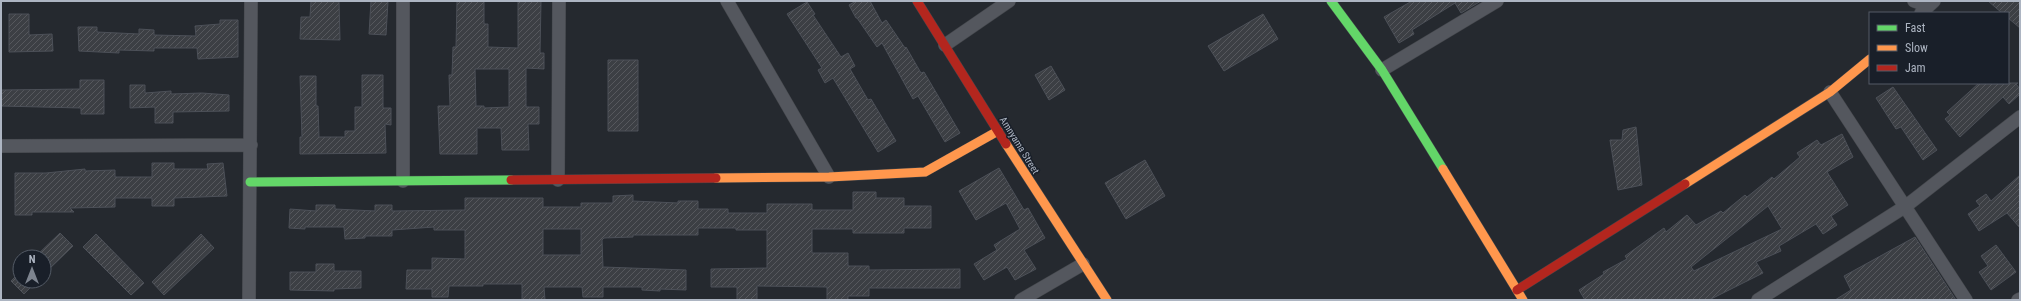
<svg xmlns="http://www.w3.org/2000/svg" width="2021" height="301" font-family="'Roboto Condensed',sans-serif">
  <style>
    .building { fill: url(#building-hatch); stroke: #4c5058; fill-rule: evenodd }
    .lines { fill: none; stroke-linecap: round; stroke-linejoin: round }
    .street-casing { stroke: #42454a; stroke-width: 14 }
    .fast-casing { stroke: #42454a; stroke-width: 10 }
    .slow-casing { stroke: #42454a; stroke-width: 10 }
    .jam-casing { stroke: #42454a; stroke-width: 10 }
    .street { stroke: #54575e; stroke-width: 13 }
    .fast { stroke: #63d668; stroke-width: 9 }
    .slow { stroke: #ff974d; stroke-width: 9 }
    .jam { stroke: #b3261e; stroke-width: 9 }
    .labels { text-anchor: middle; stroke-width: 3; stroke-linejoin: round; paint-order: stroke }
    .street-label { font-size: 10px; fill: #adb5c2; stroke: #191f29 }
  </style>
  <defs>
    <pattern id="building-hatch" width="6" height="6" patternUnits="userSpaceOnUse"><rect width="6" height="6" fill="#3c3f44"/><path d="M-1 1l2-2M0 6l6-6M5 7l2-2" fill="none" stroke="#56585d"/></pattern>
  </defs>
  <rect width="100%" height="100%" fill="#25292f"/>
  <!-- building -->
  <path class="building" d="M311 1H339L340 40 300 39 301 17H310Z
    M371 1H388L386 35 369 34Z
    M457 1H484V24H488V47L518 48V1H541L540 53H544V69L526 68V107H539V124H528L529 150H502L501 128H477V154H440L438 106H450L449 75H452L453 47H456ZM475 69H509V107L484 108V106H476Z
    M856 1H870L882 23 886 20 905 48 906 47 921 73 924 72 960 133 945 142 918 96 913 99 882 43 877 47 857 18H856L849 5Z
    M1412 1H1481L1461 13 1455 3 1412 30 1414 34 1399 43 1384 17Z
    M1988 1H2020V28L2008 18V13H2002Z
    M807 2 815 14 813 15 841 57 848 53 855 66 850 69 868 100 871 99 896 141 878 152 833 78 825 83 818 70 822 68 787 14Z
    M9 14H29V35L52 34 53 51 9 52Z
    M1263 14 1278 39 1224 71 1208 46Z
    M220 20H238V57L198 59 197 48H154V51L119 50V53L79 51 78 27H97V32L139 34V29L154 30V35L196 36 195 26 220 24Z
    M608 60H638V131H608Z
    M1051 66 1065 90 1049 100 1035 75Z
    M362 75H383V108H391V125L385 124 386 153 300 154V137H302L300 76H316V106H318L319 137H345V131H355V107H362Z
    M80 80H104V114H81V108L1 106V90L80 89Z
    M1979 83H2018L2016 84 2020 89V94L2009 104 2003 97 1960 137 1945 119 1950 115 1947 112Z
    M130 85H145V93L171 91V94L202 93 229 95V111L173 112V123H155V107L130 108Z
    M1893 87 1937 150 1923 160 1901 127 1896 129 1876 98Z
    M1636 127 1642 185 1618 190 1610 140H1622L1623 130Z
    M1842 134 1853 157 1827 172 1848 205 1831 216 1837 225 1823 234 1816 224 1779 246 1781 251 1756 262 1763 273 1709 300H1585L1579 290 1604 274 1603 272 1627 259 1625 256 1664 228 1666 232 1687 215 1696 225 1721 211 1723 213 1745 195 1747 197 1772 177 1774 179 1800 157 1797 153 1817 140 1821 145ZM1768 206 1782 229 1694 271 1691 267Z
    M1145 160 1165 196 1126 219 1105 183Z
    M152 163H174V169H208L207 164 223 163 227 196 174 198V206H152V198H115V207L70 208 74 212H32V215H15V173H46L85 169V171L115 170V177H152Z
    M999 168 1024 210 1028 208 1045 238 1024 250 1036 269 1015 280 1007 267 984 280 974 264 997 250 994 245 1020 229 1006 203 976 220 959 191Z
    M2020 175V228L2007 213 1979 231 1968 214 1980 206 1976 201 1986 194 1991 201Z
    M853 192H876V198H904V206H931V228H904V233H853V229H812V253H848V266H869V270L960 269V288H869V296H848V300H827V287L757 286V300H737V287H711V269L767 268V230H736V228H698V235H633V237L604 238 602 240 603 267 686 270V290L660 289V291L642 290V287H603V297H583L582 287H544L545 300H522V284H483V286H449L448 297H432V289H406L407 270H432V258L465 259V230H434V227L392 230V236H365V238L345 239 344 227H305V229L289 228 290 209 316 211V205H335V209L375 211V205H392V211L465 210V198H543V207H581V203H613V196L633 195V201L678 203V201H698V209H728V213H767V204H812V210H853ZM543 229H581V255H543Z
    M60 233 73 246 44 274V257H35Z
    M96 234 144 283 131 295 83 247Z
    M201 234 214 248 164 295 152 282Z
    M1915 237 1956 300H1835L1851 290 1844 276Z
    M1996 245 2016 272 1991 290 1979 272 1988 266 1981 256Z
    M316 264H334V271H361V288L334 289V291L290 290V272H316Z
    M20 272V281H37L24 294 11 281Z"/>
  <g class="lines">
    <defs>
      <path id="street" d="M727 1 829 177
        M1914 1 1928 6
        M1921 13 1934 1
        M945 45 1009 1
        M1382 70 1497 1
        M1830 92 1966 300
        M1 146 251 145
        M558 180 559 1
        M403 181V1
        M249 300 251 1
        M1021 300 1083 264
        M1758 300 1906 206 2020 117
        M2018 300 2020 299"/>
      <path id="fast" d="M1331 1 1382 70 1443 169
        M250 182 511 180"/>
      <path id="slow" d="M1006 144 1107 300
        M1443 169 1523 300
        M716 178 829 177 925 172 998 131
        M1685 184 1830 92 1870 59"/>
      <path id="jam" d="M917 1 1006 144
        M511 180 716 178
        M1517 290 1685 184"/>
    </defs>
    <!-- street casing -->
    <use href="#street" class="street-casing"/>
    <!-- fast casing -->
    <use href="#fast" class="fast-casing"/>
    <!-- slow casing -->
    <use href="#slow" class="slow-casing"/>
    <!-- jam casing -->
    <use href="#jam" class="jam-casing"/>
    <!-- street -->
    <use href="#street" class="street"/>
    <!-- fast -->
    <use href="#fast" class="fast"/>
    <!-- slow -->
    <use href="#slow" class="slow"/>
    <!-- jam -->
    <use href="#jam" class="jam"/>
  </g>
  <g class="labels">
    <!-- street labels -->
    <g class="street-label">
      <text transform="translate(1020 145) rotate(58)" y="4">Amnyama Street</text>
    </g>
  </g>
  <!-- border -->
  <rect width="2021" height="301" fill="none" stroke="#adb5c2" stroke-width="4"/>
  <!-- legend -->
  <rect x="1869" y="12" width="140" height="72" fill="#191f29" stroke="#545b66"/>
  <rect x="1877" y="25" width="20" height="6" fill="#63d668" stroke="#545b66"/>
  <text x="1905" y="32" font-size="12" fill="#adb5c2">Fast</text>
  <rect x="1877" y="45" width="20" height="6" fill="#ff974d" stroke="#545b66"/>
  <text x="1905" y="52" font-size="12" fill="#adb5c2">Slow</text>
  <rect x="1877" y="65" width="20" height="6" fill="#b3261e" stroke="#545b66"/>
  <text x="1905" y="72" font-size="12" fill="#adb5c2">Jam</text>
  <!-- north arrow -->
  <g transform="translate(32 269)"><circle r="19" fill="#191f29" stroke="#545b66"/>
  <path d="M0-3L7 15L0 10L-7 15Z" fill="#7d848f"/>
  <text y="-6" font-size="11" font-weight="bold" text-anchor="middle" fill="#adb5c2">N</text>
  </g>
</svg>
